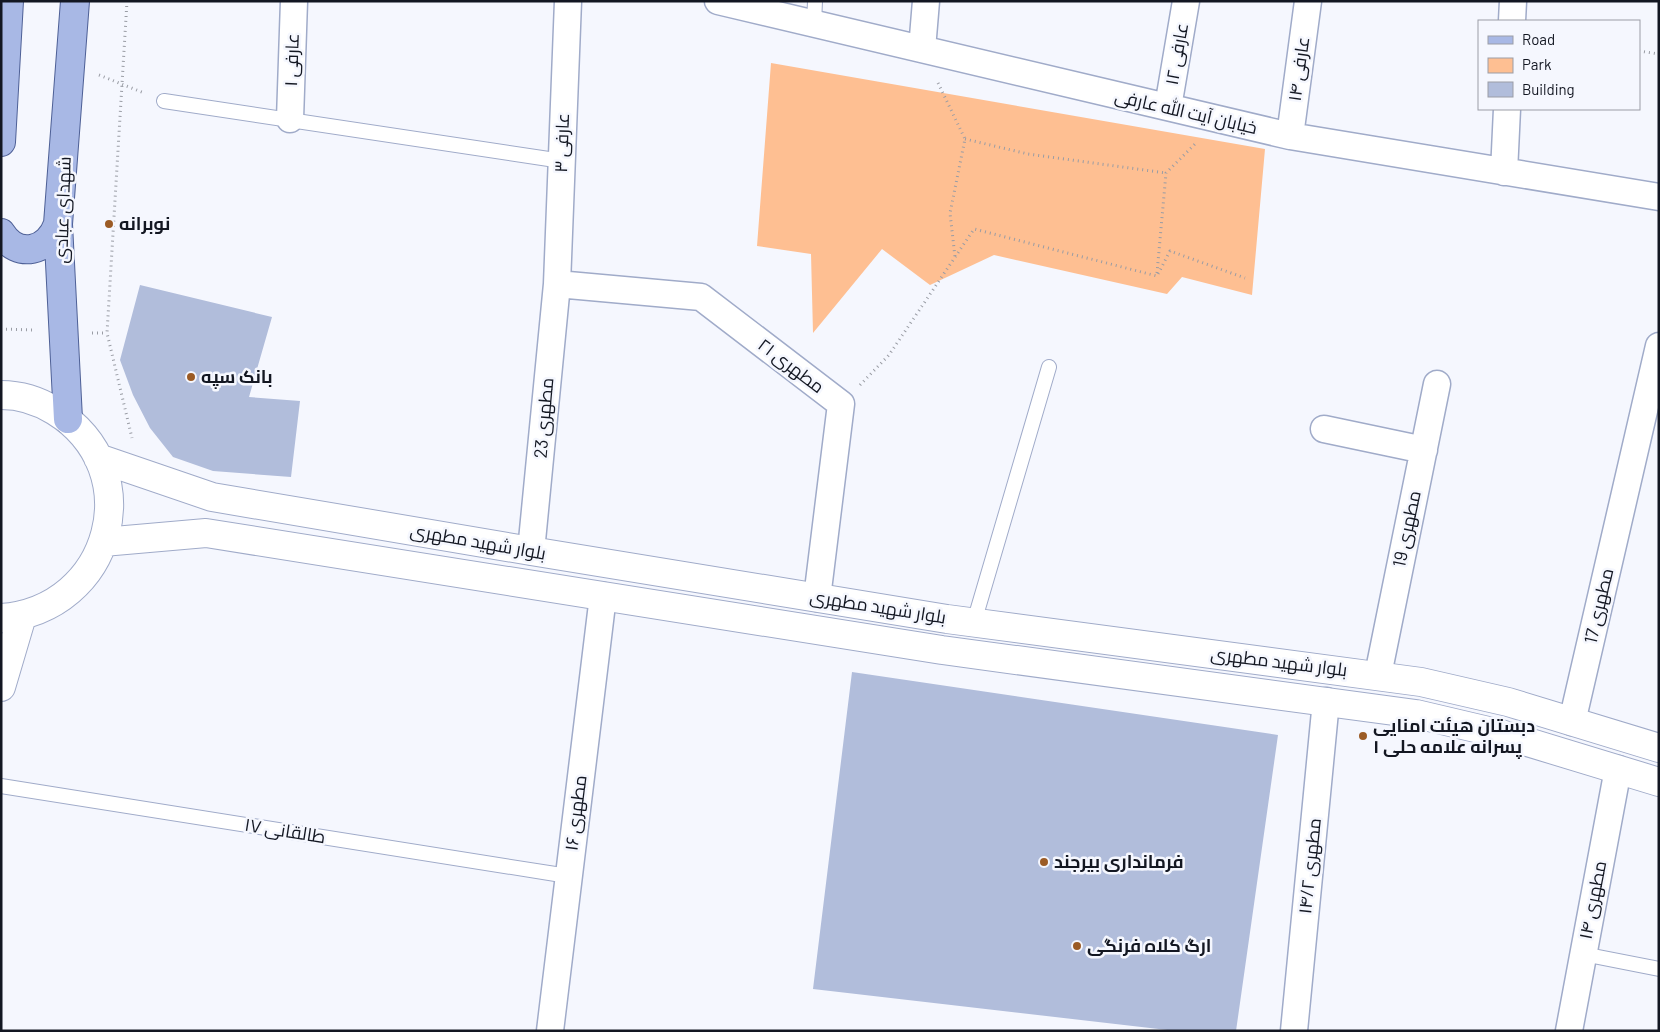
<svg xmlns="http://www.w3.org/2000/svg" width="1660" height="1032" font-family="Barlow,Cairo,sans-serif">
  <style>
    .green { fill: #febf92 }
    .building { fill: #b1bddb }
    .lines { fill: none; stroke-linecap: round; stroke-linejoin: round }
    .service-casing { stroke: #a0abc9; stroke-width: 16 }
    .minor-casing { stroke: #a0abc9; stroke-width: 29 }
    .secondary-casing { stroke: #a0abc9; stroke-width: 30 }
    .primary-casing { stroke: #4e6096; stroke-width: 30 }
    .path { stroke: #999ca4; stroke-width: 3; stroke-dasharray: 1 4; stroke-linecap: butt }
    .service { stroke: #fff; stroke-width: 14 }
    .minor { stroke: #fff; stroke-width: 26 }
    .secondary { stroke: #fff; stroke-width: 28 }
    .primary { stroke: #a8b8e5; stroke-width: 28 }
    .poi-dot { fill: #9b5b25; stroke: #f5f7fe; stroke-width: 2 }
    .labels { text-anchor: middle; stroke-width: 5; stroke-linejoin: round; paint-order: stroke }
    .street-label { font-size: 18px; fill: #131722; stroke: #f5f7fe }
    .poi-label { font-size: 18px; font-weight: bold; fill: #131722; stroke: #f5f7fe; text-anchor: start }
  </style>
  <rect width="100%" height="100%" fill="#f5f7fe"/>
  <!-- green -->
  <path class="green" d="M771 63 1265 149 1252 295 1182 277 1167 294 994 255 930 285 882 249 813 333 811 254 757 246Z"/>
  <!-- building -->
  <path class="building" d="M140 285 272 317 249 397 300 401 291 477 213 471 173 457 150 428 133 395 120 360Z
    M852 672 1278 735 1236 1031H1176L813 989Z"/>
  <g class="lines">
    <defs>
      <path id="service" d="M814 24 815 1
        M164 101 562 161
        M974 622 1049 367
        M1 786 568 876
        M1583 954 1659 969"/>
      <path id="minor" d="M718 1 1290 136 1659 197
        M1512 21 1513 1
        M922 49 926 1
        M1168 107 1186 1
        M290 119 294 1
        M1290 136 1308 1
        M1504 172 1507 109
        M557 284 701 297 841 404 817 598
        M1324 429 1424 450
        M531 551 557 284 568 1
        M1378 675 1437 384
        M1572 722 1659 346
        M550 1031 603 596
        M1294 1031 1326 701
        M1569 1031 1618 769"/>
      <path id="secondary" d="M1 395C20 395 39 401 55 411 150 470 112 610 1 618
        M98 458 212 497 531 551 947 619 1421 682 1508 702 1659 748
        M103 542 206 533 942 650 1416 714 1501 734 1659 782
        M1 687 22 616"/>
      <path id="primary" d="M1 142 9 1
        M1 233C18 260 49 251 58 224
        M68 419 58 224 75 1"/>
    </defs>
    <!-- service casing -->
    <use href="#service" class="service-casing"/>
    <!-- minor casing -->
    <use href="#minor" class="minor-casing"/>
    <!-- secondary casing -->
    <use href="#secondary" class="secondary-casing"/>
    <!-- primary casing -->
    <use href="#primary" class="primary-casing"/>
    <!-- path -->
    <path class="path" d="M127 1 107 333 132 438
      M1639 51 1659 54
      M99 75 144 93
      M938 83 965 139 950 213 955 257
      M965 139 1028 154 1166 173
      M1157 273 1166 173 1195 144
      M1 329 34 330
      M92 333H107
      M860 385 889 355 974 229 1157 276 1170 251 1245 278"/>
    <!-- service -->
    <use href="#service" class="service"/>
    <!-- minor -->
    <use href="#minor" class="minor"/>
    <!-- secondary -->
    <use href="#secondary" class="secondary"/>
    <!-- primary -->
    <use href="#primary" class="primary"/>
  </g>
  <!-- markers -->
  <g class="poi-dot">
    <circle cx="109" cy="224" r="5"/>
    <circle cx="191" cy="377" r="5"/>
    <circle cx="1363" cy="736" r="5"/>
    <circle cx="1044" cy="862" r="5"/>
    <circle cx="1077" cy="946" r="5"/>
  </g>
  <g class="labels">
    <!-- street labels -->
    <g class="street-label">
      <text transform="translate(1177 54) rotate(-80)" y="6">عارفی ۱۲</text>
      <text transform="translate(292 60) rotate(-88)" y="6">عارفی ۱</text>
      <text transform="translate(1299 69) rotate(-82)" y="6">عارفی ۱۴</text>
      <text transform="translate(1186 112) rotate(13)" y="6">خیابان آیت الله عارفی</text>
      <text transform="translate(562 143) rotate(-88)" y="6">عارفی ۳</text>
      <text transform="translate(63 210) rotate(-88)" y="6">شهدای عبادی</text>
      <text transform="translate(791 366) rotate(37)" y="6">مطهری ۲۱</text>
      <text transform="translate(544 418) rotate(-85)" y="6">مطهری 23</text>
      <text transform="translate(1407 529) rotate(-78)" y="6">مطهری 19</text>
      <text transform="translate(478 542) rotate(10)" y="6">بلوار شهید مطهری</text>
      <text transform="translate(1599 606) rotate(-77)" y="6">مطهری 17</text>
      <text transform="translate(878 607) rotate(9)" y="6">بلوار شهید مطهری</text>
      <text transform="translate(1279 662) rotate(7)" y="6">بلوار شهید مطهری</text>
      <text transform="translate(576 813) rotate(-83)" y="6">مطهری ۱۶</text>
      <text transform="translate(285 831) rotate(9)" y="6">طالقانی ۱۷</text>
      <text transform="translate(1310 866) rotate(-84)" y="6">مطهری ۱۴/۲</text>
      <text transform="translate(1593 900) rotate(-79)" y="6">مطهری ۱۴</text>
    </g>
    <!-- poi labels -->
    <g class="poi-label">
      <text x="119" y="230">نوبرانه</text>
      <text x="201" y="383">بانک سپه</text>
      <text x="1373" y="732">دبستان هیئت امنایی<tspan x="1373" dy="21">پسرانه علامه حلی ۱</tspan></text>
      <text x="1054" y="868">فرمانداری بیرجند</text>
      <text x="1087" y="952">ارگ کلاه فرنگی</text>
    </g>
  </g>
  <!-- border -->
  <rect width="1660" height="1032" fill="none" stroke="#131722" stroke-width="5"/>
  <!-- legend -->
  <rect x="1478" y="20" width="162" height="90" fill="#f5f7fe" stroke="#9b9da6"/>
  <rect x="1488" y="36" width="25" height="8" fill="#a8b8e5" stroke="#9b9da6"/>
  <text x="1522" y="45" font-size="15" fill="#131722">Road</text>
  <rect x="1488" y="58" width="25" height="15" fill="#febf92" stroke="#9b9da6"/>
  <text x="1522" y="70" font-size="15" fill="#131722">Park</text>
  <rect x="1488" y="82" width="25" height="15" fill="#b1bddb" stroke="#9b9da6"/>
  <text x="1522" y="95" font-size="15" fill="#131722">Building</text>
</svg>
